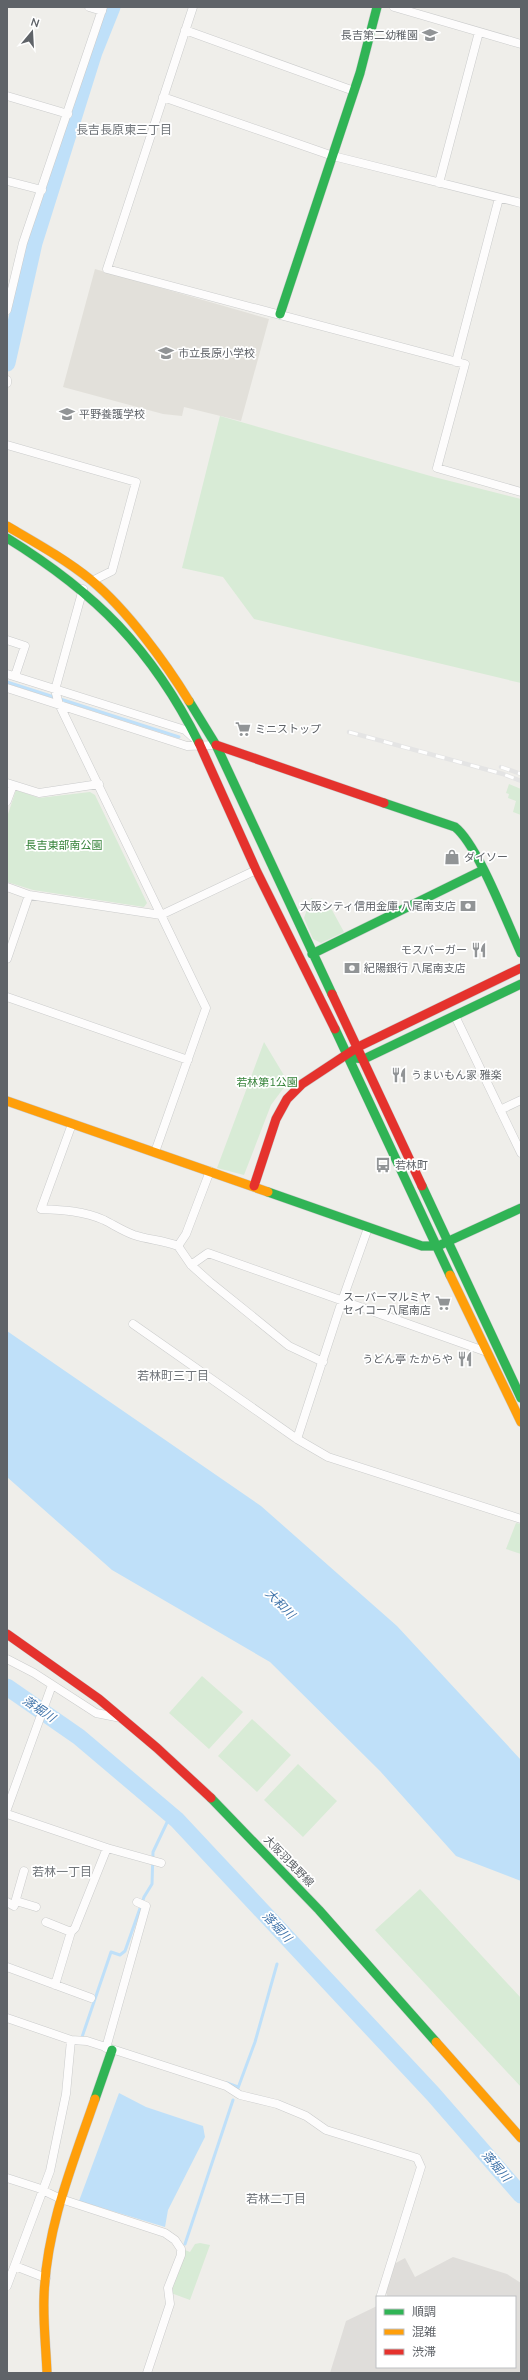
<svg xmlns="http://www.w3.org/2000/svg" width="528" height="2380" font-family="Mulish,'Noto Sans JP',sans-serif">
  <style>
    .industrial { fill: #dfddda }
    .education { fill: #e2e0da }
    .green { fill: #d8ebd6 }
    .water { fill: #bfe0f9 }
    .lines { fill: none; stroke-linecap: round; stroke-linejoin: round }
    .stream { stroke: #bfe0f9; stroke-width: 3 }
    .river { stroke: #bfe0f9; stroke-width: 17 }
    .street-casing { stroke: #cbcccc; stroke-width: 9 }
    .fast-casing { stroke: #cacacb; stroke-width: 10 }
    .slow-casing { stroke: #cacacb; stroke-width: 10 }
    .jam-casing { stroke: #cacacb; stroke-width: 10 }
    .street { stroke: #fdfcfc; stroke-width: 8 }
    .fast { stroke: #30b455; stroke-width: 9 }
    .slow { stroke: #ff9f0a; stroke-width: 9 }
    .jam { stroke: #e5322d; stroke-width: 9 }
    .rail-casing { stroke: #e4e4e4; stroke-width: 4.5 }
    .rail { stroke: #fff; stroke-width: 3; stroke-dasharray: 9; stroke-linecap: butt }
    .labels { text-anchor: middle; stroke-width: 3.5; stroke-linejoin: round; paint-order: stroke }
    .poi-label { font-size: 11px; fill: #5f6368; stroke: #fff; text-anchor: start }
    .park-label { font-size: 11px; fill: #348238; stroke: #fff }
    .street-label { font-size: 11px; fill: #5f6368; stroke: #fff }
    .neighbourhood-label { font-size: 12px; fill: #70757a; stroke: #fff }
    .water-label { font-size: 12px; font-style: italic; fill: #4174aa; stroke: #fff }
  </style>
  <rect width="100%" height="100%" fill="#efeeea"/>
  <!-- industrial -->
  <path class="industrial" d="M453 2257 507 2274 521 2283V2373H330L346 2321 377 2306V2367H515V2297H388L386 2293 394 2264 405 2258 415 2277Z"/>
  <!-- education -->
  <path class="education" d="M95 269 269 319 241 421 184 407 182 416 163 414 63 387Z"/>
  <!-- green -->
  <path class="green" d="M220 416 434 477 521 499V683L254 619 223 577 182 568Z
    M509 784 521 789V815L513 812 516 801 508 798 509 794 506 793Z
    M16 790 39 798 90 792 95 795 147 903 144 907 33 890 7 882V817Z
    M311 898 332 910 344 932 321 943 313 939 304 918Z
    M264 1042 288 1082 271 1105 244 1175 217 1168Z
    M516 1523 521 1524V1554L506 1549Z
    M202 1676 243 1712 209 1749 169 1713Z
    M252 1719 291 1755 257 1792 218 1756Z
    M298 1764 337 1801 303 1837 264 1800Z
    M420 1889 521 1998V2087L375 1930Z
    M200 2243 210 2245 190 2300 171 2293 185 2250 190 2252 195 2244Z"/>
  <!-- water -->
  <path class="water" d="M7 1331 261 1506 397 1626 521 1760V1881L456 1856 380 1771 270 1662 112 1570 7 1477Z
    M119 2093 146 2107 203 2126 205 2137 168 2210 165 2227 79 2201Z"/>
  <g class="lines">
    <!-- stream -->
    <path class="stream" d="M7 682 179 737
      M81 2040 111 1952 120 1955 125 1951 144 1897 152 1884 153 1852 171 1814
      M227 2083 238 2087
      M238 2088 255 2042 277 1964
      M185 2244 233 2100"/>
    <!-- river -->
    <path class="river" d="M7 363 34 243 94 52 112 7
      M7 1687 79 1737 177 1820 433 2094 521 2195"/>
    <defs>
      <path id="street" d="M89 7 102 11
        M193 7 107 269 465 364 437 468 521 492
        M394 7 521 44
        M185 30 354 91
        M7 96 68 114
        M163 97 333 156 521 203
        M7 181 42 190
        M439 183 479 32
        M7 310 23 243 103 7
        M456 362 499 198
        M7 380V383
        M7 445 136 482 112 571 92 581
        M83 589 55 690 59 704 206 1008 155 1152
        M7 640 25 646 15 676
        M7 674 185 730 195 739
        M7 688 187 746 216 745
        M7 783 39 793 99 784
        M7 801 13 785
        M7 887 29 895 161 915 256 870
        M7 959 29 895
        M7 997 188 1060
        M455 1016 521 1153
        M500 1110 521 1100
        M72 1124 41 1209C63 1210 84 1211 104 1220 114 1225 123 1231 134 1235 149 1240 163 1240 178 1246L186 1234 210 1171
        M178 1246 191 1265 210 1282 289 1346 323 1362
        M191 1265 208 1253 487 1352
        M133 1324 297 1439 328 1457 521 1519
        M297 1439 342 1301 368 1228
        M7 1659 34 1673 96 1713 121 1718
        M7 1809 52 1685
        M7 1814 107 1848 161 1863
        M16 1901 36 1907
        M7 1902 14 1906 24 1871
        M46 1922 71 1932
        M7 1967 91 1998
        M55 1985 71 1932 75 1928 107 1848
        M7 2018 71 2040 87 2041 226 2086 240 2095 277 2104 306 2116 326 2130 417 2158 421 2167 381 2295
        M106 2048 146 1906 137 1902
        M7 2178 38 2188 61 2199 165 2233 175 2240 181 2249V2255L168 2288 170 2304 147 2373
        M15 2266 46 2278
        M7 2286 50 2171 66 2094 71 2040"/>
      <path id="fast" d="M280 314 360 73 377 7
        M7 538C96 593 152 649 199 743
        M189 701 216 745 332 994
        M384 803 455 827C478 845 507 923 521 953
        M312 954 481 871
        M335 1029 450 1275
        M356 1058 364 1059 521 984
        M422 1186 521 1398
        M268 1192 422 1246H438L521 1208
        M211 1798 319 1910 436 2042
        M95 2099 112 2050"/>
      <path id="slow" d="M7 526C36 543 65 559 91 580 127 610 165 662 189 701
        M7 1101 268 1192
        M450 1275 521 1422
        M436 2042 521 2138
        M47 2373C46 2348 43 2322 44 2297 46 2228 73 2163 95 2099"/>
      <path id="jam" d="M199 743 257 872 335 1029
        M216 745 384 803
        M332 994 422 1186
        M254 1186 276 1119 287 1099 302 1084 358 1047 521 968
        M7 1634 99 1699 157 1748 211 1798"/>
    </defs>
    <!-- street casing -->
    <use href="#street" class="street-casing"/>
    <!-- fast casing -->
    <use href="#fast" class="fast-casing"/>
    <!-- slow casing -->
    <use href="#slow" class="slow-casing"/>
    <!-- jam casing -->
    <use href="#jam" class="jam-casing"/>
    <!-- street -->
    <use href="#street" class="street"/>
    <!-- fast -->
    <use href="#fast" class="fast"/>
    <!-- slow -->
    <use href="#slow" class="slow"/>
    <!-- jam -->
    <use href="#jam" class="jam"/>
    <defs>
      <path id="rail" d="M349 732 503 774 521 781
        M501 767 521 774"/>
    </defs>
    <!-- rail casing -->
    <use href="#rail" class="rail-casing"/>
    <!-- rail -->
    <use href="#rail" class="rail"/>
  </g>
  <!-- icons -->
  <defs>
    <symbol id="school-bare" viewBox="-9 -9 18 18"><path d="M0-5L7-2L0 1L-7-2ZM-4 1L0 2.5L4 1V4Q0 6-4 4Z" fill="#919496" stroke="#fff" stroke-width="2.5" paint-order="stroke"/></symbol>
    <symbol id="supermarket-bare" viewBox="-9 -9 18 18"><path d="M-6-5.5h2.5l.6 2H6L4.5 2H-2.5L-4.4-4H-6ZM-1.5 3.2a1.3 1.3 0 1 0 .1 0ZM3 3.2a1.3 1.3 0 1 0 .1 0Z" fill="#919496" stroke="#fff" stroke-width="2.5" paint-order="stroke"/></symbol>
    <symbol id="shop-bare" viewBox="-9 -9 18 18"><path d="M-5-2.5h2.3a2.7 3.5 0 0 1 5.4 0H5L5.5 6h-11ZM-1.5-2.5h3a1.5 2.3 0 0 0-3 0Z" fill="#919496" stroke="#fff" stroke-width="2.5" paint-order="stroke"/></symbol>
    <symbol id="bank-bare" viewBox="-9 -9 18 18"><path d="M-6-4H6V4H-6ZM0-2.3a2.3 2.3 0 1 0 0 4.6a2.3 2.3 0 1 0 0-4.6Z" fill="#919496" stroke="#fff" stroke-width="2.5" paint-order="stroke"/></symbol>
    <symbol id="restaurant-bare" viewBox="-9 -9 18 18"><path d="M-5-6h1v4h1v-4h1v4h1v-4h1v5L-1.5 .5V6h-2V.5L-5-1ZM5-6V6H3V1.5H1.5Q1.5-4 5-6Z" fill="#919496" stroke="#fff" stroke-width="2.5" paint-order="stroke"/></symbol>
    <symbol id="bus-bare" viewBox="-9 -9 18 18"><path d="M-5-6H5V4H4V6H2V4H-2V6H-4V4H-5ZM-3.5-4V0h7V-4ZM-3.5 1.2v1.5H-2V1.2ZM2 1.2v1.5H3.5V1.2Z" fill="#919496" stroke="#fff" stroke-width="2.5" paint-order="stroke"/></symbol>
  </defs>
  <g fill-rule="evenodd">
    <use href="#school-bare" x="419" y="24" width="22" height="22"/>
    <use href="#school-bare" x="155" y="342" width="22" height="22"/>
    <use href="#school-bare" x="56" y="403" width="22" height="22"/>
    <use href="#supermarket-bare" x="232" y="718" width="22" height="22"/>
    <use href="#shop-bare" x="441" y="846" width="22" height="22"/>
    <use href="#bank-bare" x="457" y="895" width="22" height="22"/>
    <use href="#restaurant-bare" x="468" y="939" width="22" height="22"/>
    <use href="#bank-bare" x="341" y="957" width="22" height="22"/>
    <use href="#restaurant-bare" x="388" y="1064" width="22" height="22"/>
    <use href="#bus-bare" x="372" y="1154" width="22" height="22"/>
    <use href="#supermarket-bare" x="432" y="1292" width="22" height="22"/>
    <use href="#restaurant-bare" x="454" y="1348" width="22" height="22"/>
  </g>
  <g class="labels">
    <!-- poi labels -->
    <g class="poi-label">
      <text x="418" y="39" text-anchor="end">長吉第二幼稚園</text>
      <text x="178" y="357">市立長原小学校</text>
      <text x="79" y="418">平野養護学校</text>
      <text x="255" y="733">ミニストップ</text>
      <text x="464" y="861">ダイソー</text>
      <text x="456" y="910" text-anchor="end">大阪シティ信用金庫 八尾南支店</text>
      <text x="467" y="954" text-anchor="end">モスバーガー</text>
      <text x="364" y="972">紀陽銀行 八尾南支店</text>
      <text x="411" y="1079">うまいもん家 雅楽</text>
      <text x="395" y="1169">若林町</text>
      <text x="431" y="1301" text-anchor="end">スーバーマルミヤ<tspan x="431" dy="13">セイコー八尾南店</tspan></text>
      <text x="453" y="1363" text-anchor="end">うどん亭 たからや</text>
    </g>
    <!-- park labels -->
    <g class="park-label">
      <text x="64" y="849">長吉東部南公園</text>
      <text x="267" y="1086">若林第1公園</text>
    </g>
    <!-- street labels -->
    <g class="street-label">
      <text transform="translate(289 1861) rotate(46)" y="4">大阪羽曳野線</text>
    </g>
    <!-- neighbourhood labels -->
    <g class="neighbourhood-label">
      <text x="124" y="134">長吉長原東三丁目</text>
      <text x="173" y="1380">若林町三丁目</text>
      <text x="62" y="1876">若林一丁目</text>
      <text x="276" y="2203">若林二丁目</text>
    </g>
    <!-- water labels -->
    <g class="water-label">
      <text transform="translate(280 1604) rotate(45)" y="4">大和川</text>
      <text transform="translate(39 1709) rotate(34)" y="4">落堀川</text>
      <text transform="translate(277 1927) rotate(47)" y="4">落堀川</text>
      <text transform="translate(496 2166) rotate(49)" y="4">落堀川</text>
    </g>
  </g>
  <!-- border -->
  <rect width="528" height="2380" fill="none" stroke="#5f6368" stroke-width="16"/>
  <!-- legend -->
  <rect x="376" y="2296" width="140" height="72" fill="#ffffff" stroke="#bfc1c3"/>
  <rect x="384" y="2309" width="20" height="6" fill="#30b455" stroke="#bfc1c3"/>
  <text x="412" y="2316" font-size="12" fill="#5f6368">順調</text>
  <rect x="384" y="2329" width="20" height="6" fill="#ff9f0a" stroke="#bfc1c3"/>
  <text x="412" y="2336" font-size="12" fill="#5f6368">混雑</text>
  <rect x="384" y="2349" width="20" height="6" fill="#e5322d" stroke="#bfc1c3"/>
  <text x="412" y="2356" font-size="12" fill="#5f6368">渋滞</text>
  <!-- north arrow -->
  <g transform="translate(32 32) rotate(18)" stroke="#ffffff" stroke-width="3" paint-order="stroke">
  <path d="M0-3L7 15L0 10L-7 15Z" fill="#5f6368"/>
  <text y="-6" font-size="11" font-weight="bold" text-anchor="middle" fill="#5f6368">N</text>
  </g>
</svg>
